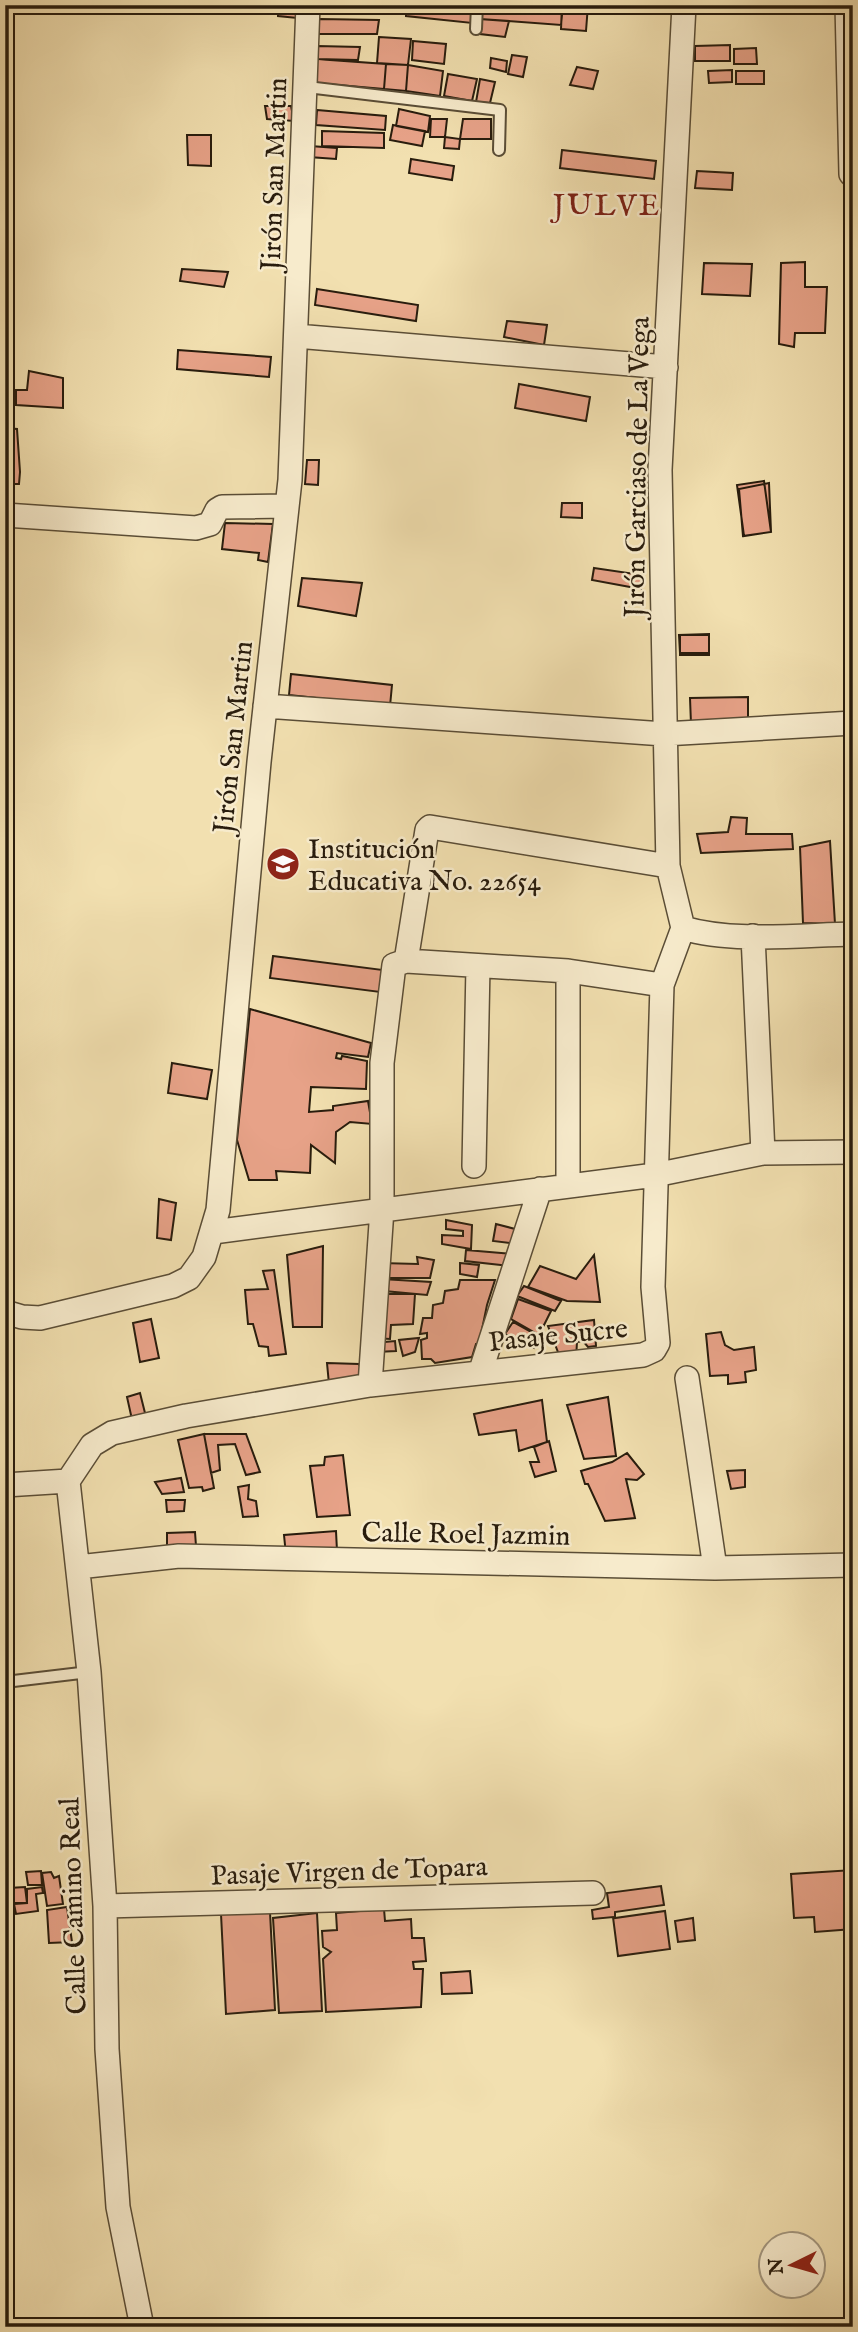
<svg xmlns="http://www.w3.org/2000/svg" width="858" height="2332" font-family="'IM FELL English',serif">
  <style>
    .building { fill: #e7a288; stroke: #281c0d; stroke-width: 2 }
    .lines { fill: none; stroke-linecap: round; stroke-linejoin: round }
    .service-casing { stroke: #5a4d36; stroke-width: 14 }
    .minor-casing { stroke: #5a4d36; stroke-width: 26 }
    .service { stroke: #f7ebcc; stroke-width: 10 }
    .minor { stroke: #f7ebcc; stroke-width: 23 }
    .labels { text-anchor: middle; stroke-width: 5; stroke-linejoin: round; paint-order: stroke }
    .street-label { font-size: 28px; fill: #281c0d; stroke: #f7ebcc }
    .poi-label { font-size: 28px; fill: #281c0d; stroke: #f7ebcc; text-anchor: start }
    .neighbourhood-label { font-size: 30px; letter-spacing: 2px; fill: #7a1f14; stroke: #f7ebcc }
  </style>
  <rect width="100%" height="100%" fill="#f2e0b0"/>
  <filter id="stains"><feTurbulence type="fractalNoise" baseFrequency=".00286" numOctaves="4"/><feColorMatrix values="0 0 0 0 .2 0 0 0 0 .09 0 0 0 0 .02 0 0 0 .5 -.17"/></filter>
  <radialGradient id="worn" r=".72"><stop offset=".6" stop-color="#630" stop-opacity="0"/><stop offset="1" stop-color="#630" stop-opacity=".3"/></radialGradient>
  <!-- building -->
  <path class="building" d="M278 5H296L306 8 307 19 278 16Z
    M406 5H472V23L406 16Z
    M481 5H563L561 25 480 19Z
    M562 5H588L586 31 561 29Z
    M641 5H654L652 13 641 12Z
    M703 5H746V12L703 11Z
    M319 19 379 20 377 34H318Z
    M480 19 509 21 505 37 480 34Z
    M379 37 411 39 408 65 377 63Z
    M413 41 446 44 444 64 412 60Z
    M730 45V61H695V46Z
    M317 46 360 47 358 60 316 59Z
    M756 48 757 64H734V49Z
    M512 55 527 57 523 77 508 74Z
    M491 58 507 61 506 72 490 68Z
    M316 59 386 64 384 89 315 83Z
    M386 64 408 65 406 91 384 89Z
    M408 65 443 71 440 96 406 91Z
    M577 67 598 71 593 89 570 85Z
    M732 70V82L709 83 708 71Z
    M736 71H764V84H736Z
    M448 74 477 79 472 101 444 96Z
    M480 79 495 82 490 103 476 102Z
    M265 106H291L294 121 267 119Z
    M399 109 430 116 428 132 396 126Z
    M317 110 386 116 385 130 316 125Z
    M431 119H447L445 137H430Z
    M463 119H491V139H460Z
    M393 125 425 131 422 146 390 140Z
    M322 131 384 133V148L322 146Z
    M187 135H211V166L188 165Z
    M445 137 460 139 459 149 444 148Z
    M310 146 337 148 336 159 309 157Z
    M562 150 656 161 654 179 560 168Z
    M411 159 454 166 452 180 409 173Z
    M697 171 733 173 732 190 695 188Z
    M805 262V287H827L825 333H795L794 347 779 344 781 263Z
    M704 263 752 264 750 296 702 294Z
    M182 269 228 272 224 287 180 281Z
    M317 289 418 305 416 321 315 305Z
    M507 321 547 325 544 345 504 337Z
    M178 350 271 357 269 377 177 369Z
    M29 371 63 378V408L16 405V390H27Z
    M519 384 590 397 586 421 515 408Z
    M5 428 17 429 20 472 19 484H5Z
    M307 460H319L318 485 305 484Z
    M764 481 771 532 744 536 737 485Z
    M769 483 771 532 743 536 739 489Z
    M562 503H582V518L561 517Z
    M225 523 273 524 268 562 258 560 259 553 222 549Z
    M594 568 642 575 641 589 592 580Z
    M302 578 362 583 356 616 298 606Z
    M709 634V653H680L679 635Z
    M680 635H709V655H680Z
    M291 674 392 685 390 706 289 695Z
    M748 697V723L691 724 690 698Z
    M731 817 747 818 746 834H792L793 849 701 853 697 834 728 832Z
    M830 841 835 924 803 923 800 847Z
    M273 956 383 970 380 992 270 978Z
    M250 1009 371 1043 368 1057 337 1053 336 1058 341 1059 342 1056 367 1061 366 1089 311 1087 309 1112 333 1110V1106L368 1101 372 1124 350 1122 336 1132 335 1163 311 1145 310 1173 276 1171 277 1180H249L237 1140Z
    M172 1063 212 1070 207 1099 168 1093Z
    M159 1199 176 1203 171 1240 157 1238Z
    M446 1220 472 1225 471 1249 442 1244V1235L463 1236V1231L446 1229Z
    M496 1224 519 1230 518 1244 493 1241Z
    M323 1246 322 1327H293L287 1255Z
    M466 1250 513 1254 510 1266 465 1261Z
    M594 1255 600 1302 567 1301 528 1287 540 1266 576 1279Z
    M417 1257 434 1260 430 1278H383L381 1263 418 1264Z
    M460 1263 479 1265 477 1277 460 1274Z
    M274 1270 286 1354 269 1356 268 1347 259 1346 253 1324H248L245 1290 268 1289 263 1271Z
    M382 1279 431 1282 427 1295 384 1291Z
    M460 1280H495L487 1305 479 1344H476L472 1357 435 1363 431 1359H422L421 1340 427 1338V1333L420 1334 423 1318H432L433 1305 443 1303 445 1291 458 1289Z
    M524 1286 561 1301 555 1311 517 1296Z
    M381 1294H415L413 1324 391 1325 390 1339 375 1338Z
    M518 1299 551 1311 539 1335 511 1319Z
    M151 1319 159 1358 140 1362 133 1323Z
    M594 1320 596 1346 588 1347 583 1341 577 1342 576 1359 561 1360 548 1326Z
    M513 1322 540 1337 534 1348 505 1334Z
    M721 1332 725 1345 734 1350 754 1347 756 1370 745 1372 746 1382 728 1384V1375L710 1376 706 1334Z
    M419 1338 415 1352 403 1356 399 1340Z
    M395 1341 396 1351 376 1352 374 1343Z
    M327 1363 359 1364 365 1378 329 1384Z
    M140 1393 147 1421 133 1424 127 1397Z
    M608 1397 616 1456 584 1459 567 1405Z
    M542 1400 547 1442 519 1451 516 1430 479 1435 474 1414Z
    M204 1434 214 1488 203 1491 202 1487 189 1488 178 1440Z
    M204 1434H246L260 1472 246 1475 235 1444 218 1445 220 1470 211 1473Z
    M549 1441 556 1471 535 1477 530 1462H539L534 1447Z
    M627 1453 644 1474 637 1480 626 1479 635 1518 605 1521 588 1484H585L581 1471 612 1462Z
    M343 1455 350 1515 317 1517 310 1466 324 1465 325 1457Z
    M745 1470V1487L731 1489 727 1471Z
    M181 1478 184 1492 162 1494 155 1482Z
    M249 1485 248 1499 256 1501 258 1516 243 1517 238 1487Z
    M166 1500H185L184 1511 167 1512Z
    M336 1531 337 1551 286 1555 284 1535Z
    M195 1532 196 1546 167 1547V1533Z
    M853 1870V1929L815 1932 814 1917 794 1918 791 1874Z
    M41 1871 42 1885H28L26 1872Z
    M51 1872 54 1878 59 1876 63 1904 47 1906 42 1873Z
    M661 1886 664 1905 615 1912V1918L665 1911 670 1949 618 1956 613 1917 593 1919 592 1910 609 1907 607 1893Z
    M25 1887 27 1903H11L9 1888Z
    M42 1887 43 1893 36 1894 38 1911 16 1914 14 1904 27 1903V1889Z
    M67 1907 72 1942 49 1943 47 1910Z
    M384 1909 385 1921 411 1919 412 1938H424L426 1961 413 1962 414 1969H423L421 2007 326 2012 323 1959 331 1952 323 1947 322 1931 337 1930 336 1913Z
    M270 1912 275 2010 226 2014 221 1914Z
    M317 1913 322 2011 279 2013 273 1918Z
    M693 1918 695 1940 678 1942 675 1921Z
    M470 1971 472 1993 442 1994 441 1973Z"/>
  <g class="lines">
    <defs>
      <path id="service" d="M476 29 477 5
        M307 87 500 110 499 150
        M5 1682 89 1672"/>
      <path id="minor" d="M847 5 851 174
        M296 336 666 367
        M5 515 196 528 210 524 217 510 222 507 287 506
        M265 706 664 734 853 723
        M683 928 668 866 660 470 684 5
        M683 928C733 943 800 935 853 934
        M753 936 763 1153
        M406 961 427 830 430 827 668 866
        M568 971V1185
        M474 1166 478 966
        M213 1232 655 1175 763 1153 853 1152
        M5 1312 22 1317 40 1318 173 1286 189 1278 204 1257 218 1210 259 762 290 480 308 5
        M480 1373 540 1189
        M687 1378 715 1568
        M370 1385 382 1209V1063L394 965 406 961 568 971 662 985
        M68 1481 92 1445 112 1433 186 1416 370 1385 643 1355 654 1350 658 1343 653 1287 662 985 683 928
        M68 1481 89 1672 105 1906 107 2049 118 2207 142 2327
        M5 1485 68 1481
        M78 1567 179 1556 715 1568 853 1565
        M105 1906 593 1893"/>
    </defs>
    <!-- service casing -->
    <use href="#service" class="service-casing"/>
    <!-- minor casing -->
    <use href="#minor" class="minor-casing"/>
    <!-- service -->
    <use href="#service" class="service"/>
    <!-- minor -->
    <use href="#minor" class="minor"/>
  </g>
  <!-- icons -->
  <defs>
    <symbol id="school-disc" viewBox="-11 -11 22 22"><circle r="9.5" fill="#8f2418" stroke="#f7ebcc"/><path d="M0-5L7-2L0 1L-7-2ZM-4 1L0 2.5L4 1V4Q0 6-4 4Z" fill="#fff"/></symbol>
  </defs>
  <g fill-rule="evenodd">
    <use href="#school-disc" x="264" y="845" width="38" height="38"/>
  </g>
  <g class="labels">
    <!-- street labels -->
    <g class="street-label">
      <text transform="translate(273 174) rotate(-88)" y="10">Jirón San Martin</text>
      <text transform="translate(636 467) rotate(-89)" y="10">Jirón Garciaso de La Vega</text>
      <text transform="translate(232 737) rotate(-84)" y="10">Jirón San Martin</text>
      <text transform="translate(558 1334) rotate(-6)" y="10">Pasaje Sucre</text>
      <text transform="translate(466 1533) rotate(1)" y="10">Calle Roel Jazmin</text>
      <text transform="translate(349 1870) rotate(-2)" y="10">Pasaje Virgen de Topara</text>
      <text transform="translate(72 1906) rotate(-92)" y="10">Calle Camino Real</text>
    </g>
    <!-- poi labels -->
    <g class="poi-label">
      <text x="308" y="858">Institución<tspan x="308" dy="32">Educativa No. 22654</tspan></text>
    </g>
    <!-- neighbourhood labels -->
    <g class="neighbourhood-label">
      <text x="607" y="215">JULVE</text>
    </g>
  </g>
  <!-- margin -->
  <rect width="858" height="2332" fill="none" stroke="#f2e0b0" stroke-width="28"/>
  <rect x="7" y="7" width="844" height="2318" fill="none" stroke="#281c0d" stroke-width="3.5"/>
  <rect x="14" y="14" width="830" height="2304" fill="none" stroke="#281c0d" stroke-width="2"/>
  <!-- north arrow -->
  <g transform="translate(792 2265) rotate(265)"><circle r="33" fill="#f7ebcc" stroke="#a49880" stroke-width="2"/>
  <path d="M0-5L12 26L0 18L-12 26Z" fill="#8f2418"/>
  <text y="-10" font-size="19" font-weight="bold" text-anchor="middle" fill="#281c0d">N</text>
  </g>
  <rect width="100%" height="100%" filter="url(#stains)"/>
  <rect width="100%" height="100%" fill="url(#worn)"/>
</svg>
